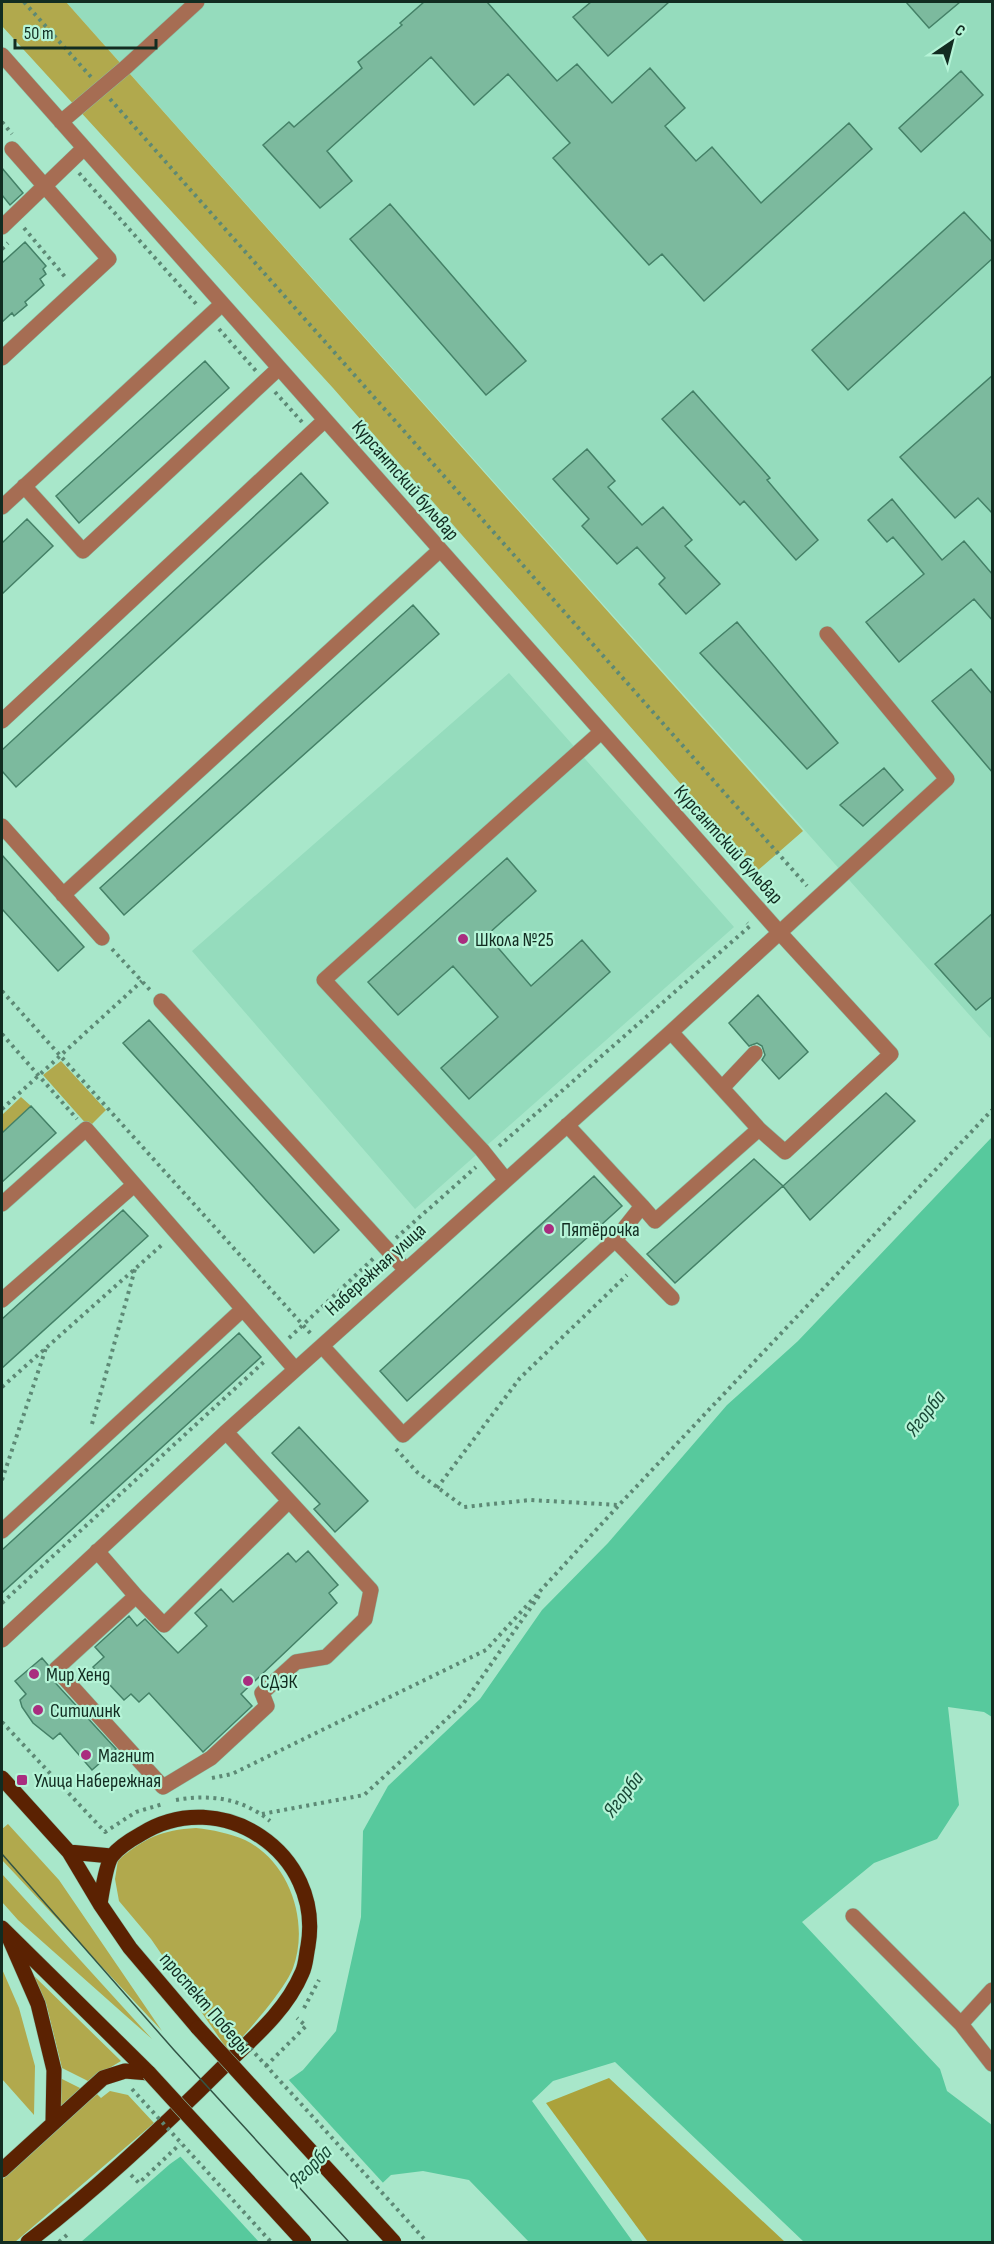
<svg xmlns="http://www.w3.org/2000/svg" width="994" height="2244" font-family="'Sofia Sans Condensed',sans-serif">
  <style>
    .built { fill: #95dcbd }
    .green { fill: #b1a94d }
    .forest { fill: #aba23b }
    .water { fill: #57c99d }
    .pier { fill: #a8e7ca }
    .building { fill: #7cba9e; stroke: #448167; stroke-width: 1.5 }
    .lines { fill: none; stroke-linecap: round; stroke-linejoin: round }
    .minor-casing { stroke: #8ac2a8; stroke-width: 16 }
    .major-casing { stroke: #8ac2a8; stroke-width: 16 }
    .path { stroke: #5d8975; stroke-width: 4; stroke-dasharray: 3 4.5; stroke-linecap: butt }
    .minor { stroke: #a66d53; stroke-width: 15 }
    .major { stroke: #5b2202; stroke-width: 15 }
    .tram { stroke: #335546; stroke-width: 1.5 }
    .major-bridge-casing { stroke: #8ac2a8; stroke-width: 16; stroke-linecap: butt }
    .path-bridge { stroke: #5d8975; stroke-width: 4; stroke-dasharray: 3 4.5; stroke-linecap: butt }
    .major-bridge { stroke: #5b2202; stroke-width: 15 }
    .poi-dot { fill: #a92d7f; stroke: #b5f4d7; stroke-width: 2 }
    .labels { text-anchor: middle; stroke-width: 4.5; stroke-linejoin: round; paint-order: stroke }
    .street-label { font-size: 20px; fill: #122c21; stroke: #b5f4d7 }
    .poi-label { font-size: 20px; fill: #122c21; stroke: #b5f4d7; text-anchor: start }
    .water-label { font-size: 21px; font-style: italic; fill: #194937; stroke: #b5f4d7 }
  </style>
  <rect width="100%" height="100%" fill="#a8e7ca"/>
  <!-- built -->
  <path class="built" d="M66 2H992V1035L990 1038Z
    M509 673 734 927 415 1209 192 951Z"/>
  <!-- green -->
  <path class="green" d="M2 2H66L803 831 757 871 333 388 2 26Z
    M61 1061 106 1110 89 1127 43 1075Z
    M21 1097 31 1106 2 1133V1115Z
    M8 1824 59 1880 162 2031 2 1860V1829Z
    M196 1828C213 1830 229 1833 245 1840 289 1861 310 1922 293 1968 284 1991 247 2032 229 2052L151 1939 119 1901 115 1879 118 1860C145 1838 161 1830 196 1828Z
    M2 1874 152 2039 18 1920 2 1902Z
    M2 1969 19 2008 35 2066 34 2115 2 2079Z
    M30 1972 121 2061 88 2081 62 2068 46 2003Z
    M60 2078 82 2089 57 2113Z
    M110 2091 128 2095 154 2123 15 2242H2V2180L95 2092 101 2098Z"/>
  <!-- forest -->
  <path class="forest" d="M609 2078 785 2242H648L546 2103Z"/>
  <!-- water -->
  <path class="water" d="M992 1137V1717L984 1712 948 1707 959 1805 937 1839 874 1863 802 1922 940 2069 947 2091 992 2125V2242H804L615 2062 553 2081 532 2101 633 2242H529L469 2180 423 2171 391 2175 320 2242H81L170 2164 303 2070 336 2031 361 1917 363 1831 388 1786 480 1699 542 1610 608 1543 727 1405 798 1341Z"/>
  <!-- pier -->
  <path class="pier" d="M287 2078 385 2185 324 2242H259L179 2155Z"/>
  <!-- building -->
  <path class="building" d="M424 2H487L557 81 577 64 612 103 650 68 685 108 665 126 696 161 712 147 761 203 849 123 872 149 704 301 662 254 649 265 553 158 570 143 508 74 474 105 431 57 327 151 352 181 320 208 263 145 289 122 294 127 362 68 358 62 402 25 400 23Z
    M591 2H669L608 56 573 17Z
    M906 2H960L929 28Z
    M961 71 983 95 921 152 899 128Z
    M2 168 23 193 10 205 2 195Z
    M390 204 526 361 486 395 350 239Z
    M964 212 993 243V258L848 390 812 350Z
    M25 242 46 266 43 269 46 274 40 279 44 285 25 302 27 305 14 316 12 313 2 322V263Z
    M205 361 229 388 79 523 56 496Z
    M993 375V514L978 498 955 518 900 457Z
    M693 391 770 478 767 480 818 540 796 560 744 501 740 505 662 419Z
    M587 449 615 481 608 487 642 525 663 507 692 540 685 546 720 584 686 614 659 584 665 578 637 547 617 564 582 526 589 519 553 479Z
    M301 473 328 503 16 787 2 771V750Z
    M892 499 942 560 964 541 993 575V621L974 599 899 662 866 622 924 574 893 537 887 542 868 520Z
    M27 519 53 546 2 594V543Z
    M413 605 439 634 124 915 100 888Z
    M737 622 838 743 807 769 700 653Z
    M971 669 993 695V773L932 701Z
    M884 768 903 790 863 826 840 805Z
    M2 855 84 947 58 971 2 909Z
    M507 858 536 891 487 935 531 986 582 940 610 972 469 1099 441 1068 498 1017 453 966 398 1015 368 982Z
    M993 913V996L976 1010 935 964Z
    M758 995 808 1052 779 1079 762 1060 765 1055 762 1046 757 1043 749 1046 729 1023Z
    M149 1020 339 1230 314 1253 123 1043Z
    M886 1093 915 1121 810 1220 783 1186Z
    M31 1106 56 1133 2 1182V1133Z
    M754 1159 783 1186 675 1283 647 1254Z
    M594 1176 622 1206 407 1401 380 1371Z
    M123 1210 148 1236 2 1368V1319Z
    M239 1333 261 1357 2 1593V1550Z
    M299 1427 368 1501 335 1532 314 1509 320 1504 272 1453Z
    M308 1551 338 1585 329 1593 337 1603 241 1694 252 1706 203 1752 149 1693 139 1702 131 1694 124 1700 93 1667 104 1657 95 1647 129 1616 137 1626 145 1619 178 1653 207 1626 195 1613 221 1589 233 1602 288 1553 296 1562Z
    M42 1658 48 1665 49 1676 116 1749 92 1770 60 1733 53 1739 33 1723 22 1707 20 1700 26 1694 15 1681Z"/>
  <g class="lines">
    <defs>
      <path id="minor" d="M2 55 780 933 891 1054 785 1152 759 1129
        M61 122 126 67 197 2
        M2 227 84 148
        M2 358 109 259 12 149
        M24 486 83 551 279 368
        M2 507 222 304
        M2 721 325 420
        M2 826 102 938
        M63 895 440 550
        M161 1001 405 1269
        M722 1088 755 1053
        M506 1180 482 1150 324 980 601 732
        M2 1204 86 1129 243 1309
        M642 1206 655 1221 759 1129 671 1032
        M615 1240 672 1298
        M2 1300 134 1185
        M322 1346 403 1435 615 1240 642 1206 567 1125
        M2 1531 243 1309 295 1369
        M97 1551 136 1596 56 1669 163 1787 211 1758 267 1706 262 1693 296 1662 326 1657 365 1619 371 1590 226 1432
        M136 1596 164 1625 288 1502
        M2 1640 226 1432 671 1032 947 779 827 634
        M853 1916 961 2024 992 2064
        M961 2024 992 1990"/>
      <path id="major" d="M2 1778 69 1852 100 1904 130 1948 198 2028
        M69 1852 111 1856
        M2 1928 149 2073
        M10 1940 38 2004 54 2070 53 2122
        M2 2170 103 2078 125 2071 149 2073
        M28 2242C97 2189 162 2128 224 2066 253 2038 286 2011 302 1973 306 1965 306 1955 308 1946 324 1853 221 1784 141 1834 132 1839 119 1847 112 1856 106 1864 102 1892 100 1904"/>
    </defs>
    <!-- minor casing -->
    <use href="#minor" class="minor-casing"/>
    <!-- major casing -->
    <use href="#major" class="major-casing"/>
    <!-- path -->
    <path class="path" d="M24 2 91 77
      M110 99 807 886
      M2 122 12 134
      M79 173 198 306
      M24 228 66 278
      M2 249 8 243
      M219 329 256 371
      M275 392 302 422
      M112 949 150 990
      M2 991 311 1334
      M2 1034 77 1119
      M2 1109 142 981
      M499 1146 750 926 747 923
      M396 1238 476 1167
      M289 1338 375 1257
      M2 1387 164 1243
      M92 1424 135 1269
      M396 1449 418 1473 464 1507 530 1500 619 1505 992 1110
      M2 1480 46 1348
      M437 1488 520 1378 627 1275
      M2 1603 266 1360
      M2 1722 105 1832 136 1812 163 1804
      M212 1778 232 1774 486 1650 619 1505
      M176 1800C210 1794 242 1798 270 1821
      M262 1814 364 1795 463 1704 541 1593
      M304 2008 319 1980
      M266 2066 306 2026 297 2018
      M131 2175 139 2183 180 2144
      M59 2242 67 2235"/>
    <!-- minor -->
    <use href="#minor" class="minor"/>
    <!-- major -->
    <use href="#major" class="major"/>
    <!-- tram -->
    <path class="tram" d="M2 1854 174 2050 349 2242"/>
    <defs>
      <path id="major-bridge" d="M198 2028 394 2242
        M149 2073 304 2242"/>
    </defs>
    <!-- major-bridge casing -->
    <use href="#major-bridge" class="major-bridge-casing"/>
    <!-- path-bridge -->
    <path class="path-bridge" d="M240 2037 427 2242
      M132 2089 271 2242"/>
    <!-- major-bridge -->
    <use href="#major-bridge" class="major-bridge"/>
  </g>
  <!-- markers -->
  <g class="poi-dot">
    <circle cx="463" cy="939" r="6"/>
    <circle cx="549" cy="1229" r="6"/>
    <circle cx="34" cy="1674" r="6"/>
    <circle cx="248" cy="1681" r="6"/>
    <circle cx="38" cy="1710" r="6"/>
    <circle cx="86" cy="1755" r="6"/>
    <rect x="16" y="1774" width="12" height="12" rx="3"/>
  </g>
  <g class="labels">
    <!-- street labels -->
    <g class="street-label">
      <text transform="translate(406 480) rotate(49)" y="7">Курсантский бульвар</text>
      <text transform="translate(729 844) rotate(48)" y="7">Курсантский бульвар</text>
      <text transform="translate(375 1269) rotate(-42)" y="7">Набережная улица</text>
      <text transform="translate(206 2003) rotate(49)" y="7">проспект Победы</text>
    </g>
    <!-- poi labels -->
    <g class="poi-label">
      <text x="475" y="946">Школа №25</text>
      <text x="561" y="1236">Пятёрочка</text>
      <text x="46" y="1681">Мир Хенд</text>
      <text x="260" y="1688">СДЭК</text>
      <text x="50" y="1717">Ситилинк</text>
      <text x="98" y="1762">Магнит</text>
      <text x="34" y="1787">Улица Набережная</text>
    </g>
    <!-- water labels -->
    <g class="water-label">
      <text transform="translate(925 1413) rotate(-52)" y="7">Ягорба</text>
      <text transform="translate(623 1794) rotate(-52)" y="7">Ягорба</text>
      <text transform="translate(310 2166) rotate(-45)" y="7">Ягорба</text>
    </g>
  </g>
  <!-- border -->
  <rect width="994" height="2244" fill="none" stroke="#122c21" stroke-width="6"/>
  <!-- north arrow -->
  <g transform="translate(952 42) rotate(35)" stroke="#b5f4d7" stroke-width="4.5" paint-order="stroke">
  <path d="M0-4.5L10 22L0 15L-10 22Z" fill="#122c21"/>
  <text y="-9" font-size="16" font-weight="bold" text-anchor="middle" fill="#122c21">С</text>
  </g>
  <!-- scale -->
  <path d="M15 39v9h141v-9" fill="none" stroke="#122c21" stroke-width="3"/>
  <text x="24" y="39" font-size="18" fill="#122c21" stroke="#b5f4d7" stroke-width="4.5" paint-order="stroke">50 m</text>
</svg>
